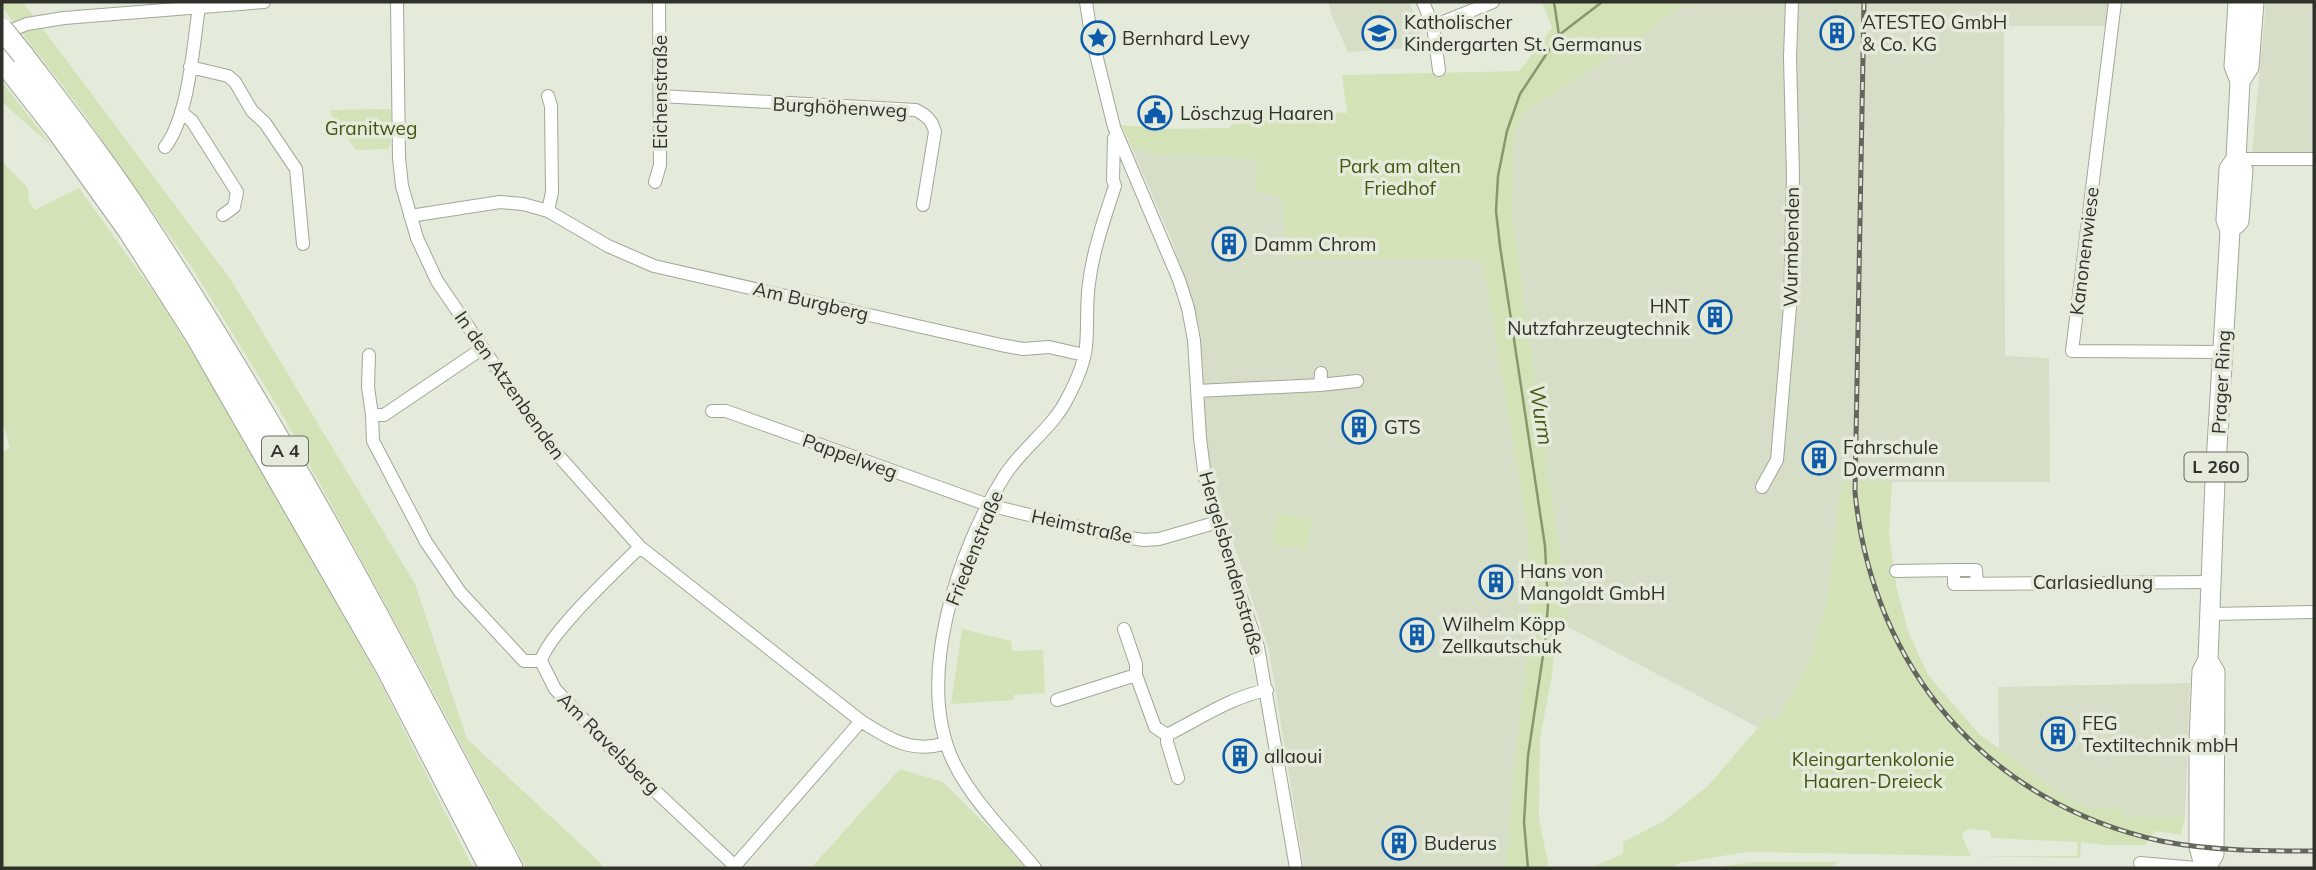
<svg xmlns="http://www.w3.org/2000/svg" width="2316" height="870" font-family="Mulish,sans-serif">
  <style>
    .built { fill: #d6dec7 }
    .green { fill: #d4e2b7; fill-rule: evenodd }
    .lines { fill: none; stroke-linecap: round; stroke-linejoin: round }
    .stream { stroke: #89976c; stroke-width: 2.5 }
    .minor-casing { stroke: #a2a798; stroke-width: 14 }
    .primary-casing { stroke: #a2a798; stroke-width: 21 }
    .motorway-casing { stroke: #a2a798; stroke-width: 23 }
    .minor { stroke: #fff; stroke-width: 12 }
    .primary { stroke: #fff; stroke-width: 19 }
    .motorway { stroke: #fff; stroke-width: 21 }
    .rail-casing { stroke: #63665d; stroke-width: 5 }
    .rail { stroke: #e5ebdb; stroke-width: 2.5; stroke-dasharray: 8; stroke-linecap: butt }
    .motorway-bridge-casing { stroke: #a2a798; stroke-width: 23; stroke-linecap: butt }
    .motorway-bridge { stroke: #fff; stroke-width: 21 }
    .labels { text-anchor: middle; stroke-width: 7; stroke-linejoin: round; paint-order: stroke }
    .shield { fill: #e5ebdb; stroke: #666960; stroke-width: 2 }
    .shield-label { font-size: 18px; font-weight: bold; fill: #2f312b }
    .poi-label { font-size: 19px; fill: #2f312b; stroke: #e5ebdb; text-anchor: start }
    .street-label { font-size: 19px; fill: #2f312b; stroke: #e5ebdb }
    .park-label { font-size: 19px; fill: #455611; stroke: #e5ebdb }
    .water-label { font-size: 21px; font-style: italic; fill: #485a15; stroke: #e5ebdb }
  </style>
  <rect width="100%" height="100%" fill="#e5ebdb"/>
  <!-- built -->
  <path class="built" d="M1329 2H1409L1419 26 1420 47 1348 52 1331 14Z
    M1686 2H2110L2107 26H2004L2005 356 2049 358 2050 482H1842L1827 602 1813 642 1817 645 1795 689 1776 720 1768 716 1759 728 1570 628 1512 213 1514 133 1523 113 1626 47Z
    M2266 2H2314V152H2252Z
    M1132 148 1147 149 1152 154 1257 159 1281 196 1288 259 1483 260 1526 520 1531 577 1530 619 1505 868H1304L1269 650 1211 476 1205 430 1201 335 1194 307 1172 241Z
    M2190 683 2185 817H2123V808L2094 809 2067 799 1999 750 1998 687Z"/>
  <!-- green -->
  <path class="green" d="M2 2H23L231 280 415 584 467 739 602 864V868H526L434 693 279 409 193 269 79 107 2 7Z
    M1542 2H1686L1626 47 1523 113 1514 133 1512 213 1570 628 1557 624 1552 675 1540 739 1539 819 1549 868H1505L1530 619 1531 577 1526 520 1483 260 1287 259 1281 196 1255 192 1257 159 1151 154 1147 149 1132 148 1122 125 1165 129 1229 128 1246 107 1347 113 1342 75 1519 71 1552 28Z
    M2 82 53 147 2 102Z
    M391 109V141L388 149 356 150 332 116 330 110Z
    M2 161 28 188 29 202 35 210 79 188 162 304 244 435 379 680 473 868H2V452L10 448 2 420Z
    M1842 482H1892L1889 532 1896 585 1908 631 1928 675 1979 734 2068 799 2094 809 2123 808 2124 817H2185L2181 835 2155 831 2145 845H2104L2081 842 2080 858 1747 852 1679 863 1673 868H1589L1623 854V842L1664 821 1708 786 1768 716 1776 720 1795 689 1817 645 1813 643 1827 602ZM1968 829 1990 831 1991 838 2078 842 2077 856H1971L1961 834Z
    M1277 513 1312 518 1307 550 1273 545Z
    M962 629 1011 641 1012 651 1043 650 1045 693 1014 695V700L951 704Z
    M900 769 943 782 1002 841 1025 868H811Z
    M1752 862H1838L1831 868H1709Z"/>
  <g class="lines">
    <!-- stream -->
    <path class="stream" d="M1554 2 1559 35
      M1528 868 1524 822 1528 756 1545 642 1548 605 1545 546 1500 246 1496 211 1498 176 1507 131 1520 94 1559 35 1602 2"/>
    <defs>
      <path id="minor" d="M397 2 399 158 402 186 417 238 437 281 549 445 640 547 861 721C889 739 912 754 946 743
        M1086 2 1091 34 1114 127 1179 280 1188 308 1194 340 1200 438 1205 478 1229 562 1258 647 1296 868
        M1423 2 1433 26 1439 70
        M2115 2 2072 351 2223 352
        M1433 26 1493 2
        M2 34 27 24 64 18 264 2
        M190 67 228 76 235 82 252 111 265 123 296 169 303 244
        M548 96 551 106 552 192 548 211
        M660 96 916 110C927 116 932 120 935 132L923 205
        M181 112 192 121 237 192 234 207 223 215
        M165 147C189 116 193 46 199 7
        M2236 159H2314
        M655 182 660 165 659 2
        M410 216 500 202 523 204 548 211 608 246 654 266 1001 345 1023 349 1049 347 1084 355
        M369 355 368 387 372 415H384L483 348
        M1321 373 1320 385 1357 381
        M1197 391 1320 385
        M712 411H726L988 505 1116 536 1144 540 1159 539 1218 522
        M372 415 373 441 426 542 460 592 524 661H541
        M1762 487 1777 460 1790 306 1793 176 1790 57 1792 2
        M640 547C617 570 548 634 541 661L555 689 617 755 735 866
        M1954 570H1976L1977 583
        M1896 571 1954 570V584L2210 582
        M2210 614 2314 612
        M1124 629 1136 664V675
        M1057 700 1136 675 1155 727 1167 735C1199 719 1231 697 1267 690
        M1167 735V742L1178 778
        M2140 863 2196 868
        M733 868 861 721
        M1035 868C1008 835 974 803 954 763 914 680 958 549 1005 475 1023 447 1054 427 1068 397 1076 382 1084 364 1086 347 1088 326 1086 304 1089 283 1093 250 1105 217 1115 186L1113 180 1114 138"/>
      <path id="primary" d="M2240 81 2249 67 2254 2
        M2235 225 2239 221 2243 170 2236 159
        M2205 868 2199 847V742L2202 671 2208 660 2215 480 2230 231 2226 220 2229 169 2236 159 2240 81 2234 66 2238 2
        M2206 868 2214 854 2215 672 2208 660"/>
      <path id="motorway" d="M23 55C64 109 107 164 144 221 281 428 397 649 512 868
        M2 60 56 129 129 231 195 334 386 667 490 868"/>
    </defs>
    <!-- minor casing -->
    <use href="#minor" class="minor-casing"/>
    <!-- primary casing -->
    <use href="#primary" class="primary-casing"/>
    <!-- motorway casing -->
    <use href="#motorway" class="motorway-casing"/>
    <!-- minor -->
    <use href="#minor" class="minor"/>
    <!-- primary -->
    <use href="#primary" class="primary"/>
    <!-- motorway -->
    <use href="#motorway" class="motorway"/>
    <defs>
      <path id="rail" d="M1864 2 1855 492C1872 668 1987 803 2161 841 2212 851 2263 851 2314 851"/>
    </defs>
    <!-- rail casing -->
    <use href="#rail" class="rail-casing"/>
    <!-- rail -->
    <use href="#rail" class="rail"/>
    <defs>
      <path id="motorway-bridge" d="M2 29 23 55"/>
    </defs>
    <!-- motorway-bridge casing -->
    <use href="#motorway-bridge" class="motorway-bridge-casing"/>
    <!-- motorway-bridge -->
    <use href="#motorway-bridge" class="motorway-bridge"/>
  </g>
  <!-- icons -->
  <defs>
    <symbol id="school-ring" viewBox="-11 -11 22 22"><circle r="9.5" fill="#e5ebdb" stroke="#0d5baa" stroke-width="1.5"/><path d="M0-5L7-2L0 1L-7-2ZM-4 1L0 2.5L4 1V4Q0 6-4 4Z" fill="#0d5baa"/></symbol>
    <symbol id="building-ring" viewBox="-11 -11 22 22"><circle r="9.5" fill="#e5ebdb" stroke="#0d5baa" stroke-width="1.5"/><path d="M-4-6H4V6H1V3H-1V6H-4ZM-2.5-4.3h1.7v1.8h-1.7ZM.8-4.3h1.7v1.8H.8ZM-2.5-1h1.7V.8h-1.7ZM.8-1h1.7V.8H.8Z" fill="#0d5baa"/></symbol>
    <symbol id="sight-ring" viewBox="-11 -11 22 22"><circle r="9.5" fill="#e5ebdb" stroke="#0d5baa" stroke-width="1.5"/><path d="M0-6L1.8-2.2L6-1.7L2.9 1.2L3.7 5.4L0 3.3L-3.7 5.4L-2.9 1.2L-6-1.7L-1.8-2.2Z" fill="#0d5baa"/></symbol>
    <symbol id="civic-ring" viewBox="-11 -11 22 22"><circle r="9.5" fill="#e5ebdb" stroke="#0d5baa" stroke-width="1.5"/><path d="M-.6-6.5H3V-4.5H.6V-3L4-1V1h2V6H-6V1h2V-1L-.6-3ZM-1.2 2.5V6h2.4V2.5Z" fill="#0d5baa"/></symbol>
  </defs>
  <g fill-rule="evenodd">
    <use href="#school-ring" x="1360" y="14" width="38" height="38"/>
    <use href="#building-ring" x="1818" y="14" width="38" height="38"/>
    <use href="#sight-ring" x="1079" y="19" width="38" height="38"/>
    <use href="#civic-ring" x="1136" y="94" width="38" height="38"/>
    <use href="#building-ring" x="1210" y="225" width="38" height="38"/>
    <use href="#building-ring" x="1696" y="298" width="38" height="38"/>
    <use href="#building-ring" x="1340" y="408" width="38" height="38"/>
    <use href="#building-ring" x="1800" y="439" width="38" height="38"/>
    <use href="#building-ring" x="1477" y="563" width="38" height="38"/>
    <use href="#building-ring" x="1398" y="616" width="38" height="38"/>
    <use href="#building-ring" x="2039" y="715" width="38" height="38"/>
    <use href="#building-ring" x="1221" y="737" width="38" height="38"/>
    <use href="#building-ring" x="1380" y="824" width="38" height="38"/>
  </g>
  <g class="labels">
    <!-- shield labels -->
    <g class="shield">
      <rect x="262" y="436.5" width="46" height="29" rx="5"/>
      <rect x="2184.5" y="452.5" width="63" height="29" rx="5"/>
    </g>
    <g class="shield-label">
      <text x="285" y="457">A 4</text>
      <text x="2216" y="473">L 260</text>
    </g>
    <!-- poi labels -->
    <g class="poi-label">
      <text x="1404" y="29">Katholischer<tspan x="1404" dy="22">Kindergarten St. Germanus</tspan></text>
      <text x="1862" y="29">ATESTEO GmbH<tspan x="1862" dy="22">&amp; Co. KG</tspan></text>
      <text x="1122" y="45">Bernhard Levy</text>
      <text x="1180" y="120">Löschzug Haaren</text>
      <text x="1254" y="251">Damm Chrom</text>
      <text x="1690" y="313" text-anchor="end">HNT<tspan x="1690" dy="22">Nutzfahrzeugtechnik</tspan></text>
      <text x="1384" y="434">GTS</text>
      <text x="1843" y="454">Fahrschule<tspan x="1843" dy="22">Dovermann</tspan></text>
      <text x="1520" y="578">Hans von<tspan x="1520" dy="22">Mangoldt GmbH</tspan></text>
      <text x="1442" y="631">Wilhelm Köpp<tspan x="1442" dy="22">Zellkautschuk</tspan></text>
      <text x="2082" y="730">FEG<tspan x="2082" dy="22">Textiltechnik mbH</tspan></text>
      <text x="1264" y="763">allaoui</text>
      <text x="1424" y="850">Buderus</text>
    </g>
    <!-- street labels -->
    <g class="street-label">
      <text transform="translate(660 92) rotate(-90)" y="7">Eichenstraße</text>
      <text transform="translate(840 107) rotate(3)" y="7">Burghöhenweg</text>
      <text transform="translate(1791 247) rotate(-89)" y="7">Wurmbenden</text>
      <text transform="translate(2084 251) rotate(-83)" y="7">Kanonenwiese</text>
      <text transform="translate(811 301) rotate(13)" y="7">Am Burgberg</text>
      <text transform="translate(2221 382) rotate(-87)" y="7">Prager Ring</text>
      <text transform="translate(510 385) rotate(55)" y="7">In den Atzenbenden</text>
      <text transform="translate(850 456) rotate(20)" y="7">Pappelweg</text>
      <text transform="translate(1082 526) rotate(12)" y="7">Heimstraße</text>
      <text transform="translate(974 548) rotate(-68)" y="7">Friedenstraße</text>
      <text transform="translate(1232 563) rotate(74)" y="7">Hergelsbendenstraße</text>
      <text x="2093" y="589">Carlasiedlung</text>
      <text transform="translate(609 743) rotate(45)" y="7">Am Ravelsberg</text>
    </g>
    <!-- park labels -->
    <g class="park-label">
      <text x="371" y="135">Granitweg</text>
      <text x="1400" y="173">Park am alten<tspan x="1400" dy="22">Friedhof</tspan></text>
      <text x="1873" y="766">Kleingartenkolonie<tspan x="1873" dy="22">Haaren-Dreieck</tspan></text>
    </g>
    <!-- water labels -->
    <g class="water-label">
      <text transform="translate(1541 415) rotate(81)" y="7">Wurm</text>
    </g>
  </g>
  <!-- border -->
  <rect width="2316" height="870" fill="none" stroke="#2f312b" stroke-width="7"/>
</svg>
